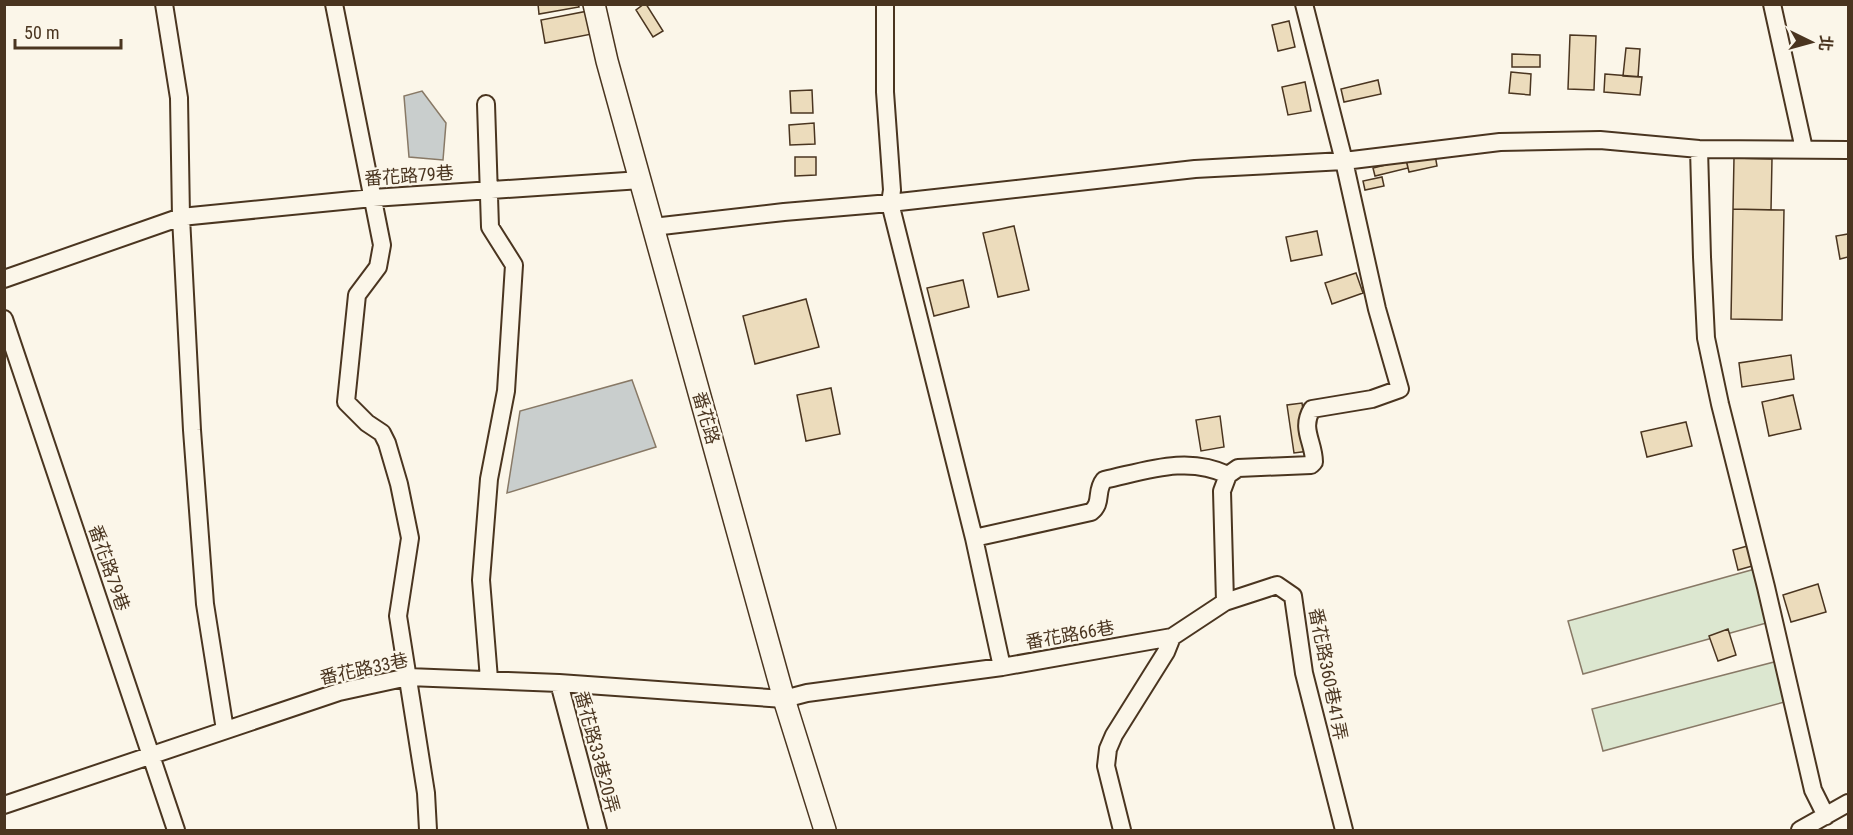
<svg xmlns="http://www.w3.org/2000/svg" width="1853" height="835" font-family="'Roboto Condensed','Noto Sans TC',sans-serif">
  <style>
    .green { fill: #dce7d0; stroke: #887966; stroke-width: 1.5 }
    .water { fill: #c9cecd; stroke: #887966; stroke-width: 1.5 }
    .building { fill: #ecdcbc; stroke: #4a3520; stroke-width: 1.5 }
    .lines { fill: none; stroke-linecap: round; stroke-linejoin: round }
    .minor-casing { stroke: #4a3520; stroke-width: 20 }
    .major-casing { stroke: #4a3520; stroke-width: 24 }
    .minor { stroke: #fbf6e9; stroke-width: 16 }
    .major { stroke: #fbf6e9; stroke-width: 21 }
    .labels { text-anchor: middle; stroke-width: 4.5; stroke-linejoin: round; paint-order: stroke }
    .street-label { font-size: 18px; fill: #4a3520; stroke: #fbf6e9 }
  </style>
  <rect width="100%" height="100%" fill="#fbf6e9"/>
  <!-- green -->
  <path class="green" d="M1755 569 1770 622 1583 674 1568 621Z
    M1778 661 1788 701 1603 751 1592 709Z"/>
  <!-- water -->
  <path class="water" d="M422 91 446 123 443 160 409 157 404 96Z
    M632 380 656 447 507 493 520 411Z"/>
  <!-- building -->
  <path class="building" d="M538 4H578L579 7 539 14Z
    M644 4H646L663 31 653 37 636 10Z
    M588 11 592 34 545 43 541 20Z
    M1289 21 1295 47 1278 51 1272 25Z
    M1570 35 1596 36 1594 90 1568 89Z
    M1626 48 1640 49 1638 77 1623 76Z
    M1512 54 1540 55V67H1512Z
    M1511 72 1531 74 1530 95 1509 93Z
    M1605 74 1642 77 1640 95 1604 92Z
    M1378 80 1381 94 1344 102 1341 89Z
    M1305 82 1311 111 1288 115 1282 87Z
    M812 90 813 113H791L790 91Z
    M814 123 815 144 790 145 789 125Z
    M1434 149 1437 166 1409 172 1405 155Z
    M795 157H816V175L795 176Z
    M1734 158 1772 159 1771 210 1733 209Z
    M1406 160 1408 168 1375 176 1373 168Z
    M1382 177 1384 186 1365 190 1363 181Z
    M1733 209 1784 210 1782 320 1731 319Z
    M1014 226 1029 290 998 297 983 233Z
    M1317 231 1322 255 1291 261 1286 237Z
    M1848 234V257L1840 259 1836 236Z
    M1356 273 1363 293 1332 304 1325 283Z
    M963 280 969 307 934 316 927 288Z
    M806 299 819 347 755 364 743 316Z
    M1791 355 1794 379 1742 387 1739 363Z
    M831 388 840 434 806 441 797 395Z
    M1793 395 1801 429 1769 436 1762 402Z
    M1302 403 1309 451 1294 453 1287 405Z
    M1220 416 1224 447 1201 451 1196 420Z
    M1686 422 1692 446 1647 457 1641 432Z
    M1758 543 1763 563 1738 570 1733 550Z
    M1818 584 1826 612 1791 622 1783 595Z
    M1728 629 1736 655 1718 661 1709 636Z"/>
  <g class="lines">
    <defs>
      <path id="minor" d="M164 4 179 98 181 217 192 430 205 604 225 730
        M334 4 382 245 378 267 357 295 346 402 367 423 382 433 387 443 399 484 410 538 398 616 426 793 428 830
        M885 4V92L892 190 890 203 974 538 1002 667
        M1772 4 1804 149
        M486 104 490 227 514 265 506 391 489 479 481 580 489 679
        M1699 149 1702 257 1706 338 1720 404 1766 587 1813 790 1826 816
        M653 227 784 212 890 203 1195 169 1344 161 1500 142 1600 140 1699 149 1848 150
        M4 279 181 217 373 198 641 180
        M4 319 176 830
        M974 538 1091 512C1103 503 1095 491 1104 480 1146 471 1187 455 1228 475L1238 468 1311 465 1314 462C1314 442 1300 429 1312 409L1372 399 1400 389 1377 309 1344 161 1304 4
        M1225 602 1277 585 1293 596 1304 673 1344 830
        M559 683 598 830
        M4 805 339 692 408 677 559 683 784 699 807 693 1002 667 1172 637 1225 602 1222 491 1228 475
        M1122 830 1106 766 1108 749 1114 735 1166 652 1172 637
        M1800 830 1848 803"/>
      <path id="major" d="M594 4 607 61 784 699 825 830"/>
    </defs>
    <!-- minor casing -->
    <use href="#minor" class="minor-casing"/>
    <!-- major casing -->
    <use href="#major" class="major-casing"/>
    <!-- minor -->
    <use href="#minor" class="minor"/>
    <!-- major -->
    <use href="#major" class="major"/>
  </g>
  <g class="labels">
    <!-- street labels -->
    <g class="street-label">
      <text transform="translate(409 176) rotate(-4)" y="6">番花路79巷</text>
      <text transform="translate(706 418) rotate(74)" y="6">番花路</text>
      <text transform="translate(109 568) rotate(71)" y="6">番花路79巷</text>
      <text transform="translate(1070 635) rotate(-10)" y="6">番花路66巷</text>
      <text transform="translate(364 669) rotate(-12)" y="6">番花路33巷</text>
      <text transform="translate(1328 674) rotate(79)" y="6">番花路360巷41弄</text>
      <text transform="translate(597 752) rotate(75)" y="6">番花路33巷20弄</text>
    </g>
  </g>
  <!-- border -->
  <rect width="1853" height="835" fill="none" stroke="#4a3520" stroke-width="12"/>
  <!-- north arrow -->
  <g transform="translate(1811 42) rotate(95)" stroke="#fbf6e9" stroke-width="4.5" paint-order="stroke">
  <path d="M0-4.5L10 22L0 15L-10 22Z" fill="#4a3520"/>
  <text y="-9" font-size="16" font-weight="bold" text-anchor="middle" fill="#4a3520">北</text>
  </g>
  <!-- scale -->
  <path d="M15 39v9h106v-9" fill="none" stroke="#4a3520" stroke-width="3"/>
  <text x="24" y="39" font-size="18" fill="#4a3520" stroke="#fbf6e9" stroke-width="4.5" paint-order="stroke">50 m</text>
</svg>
